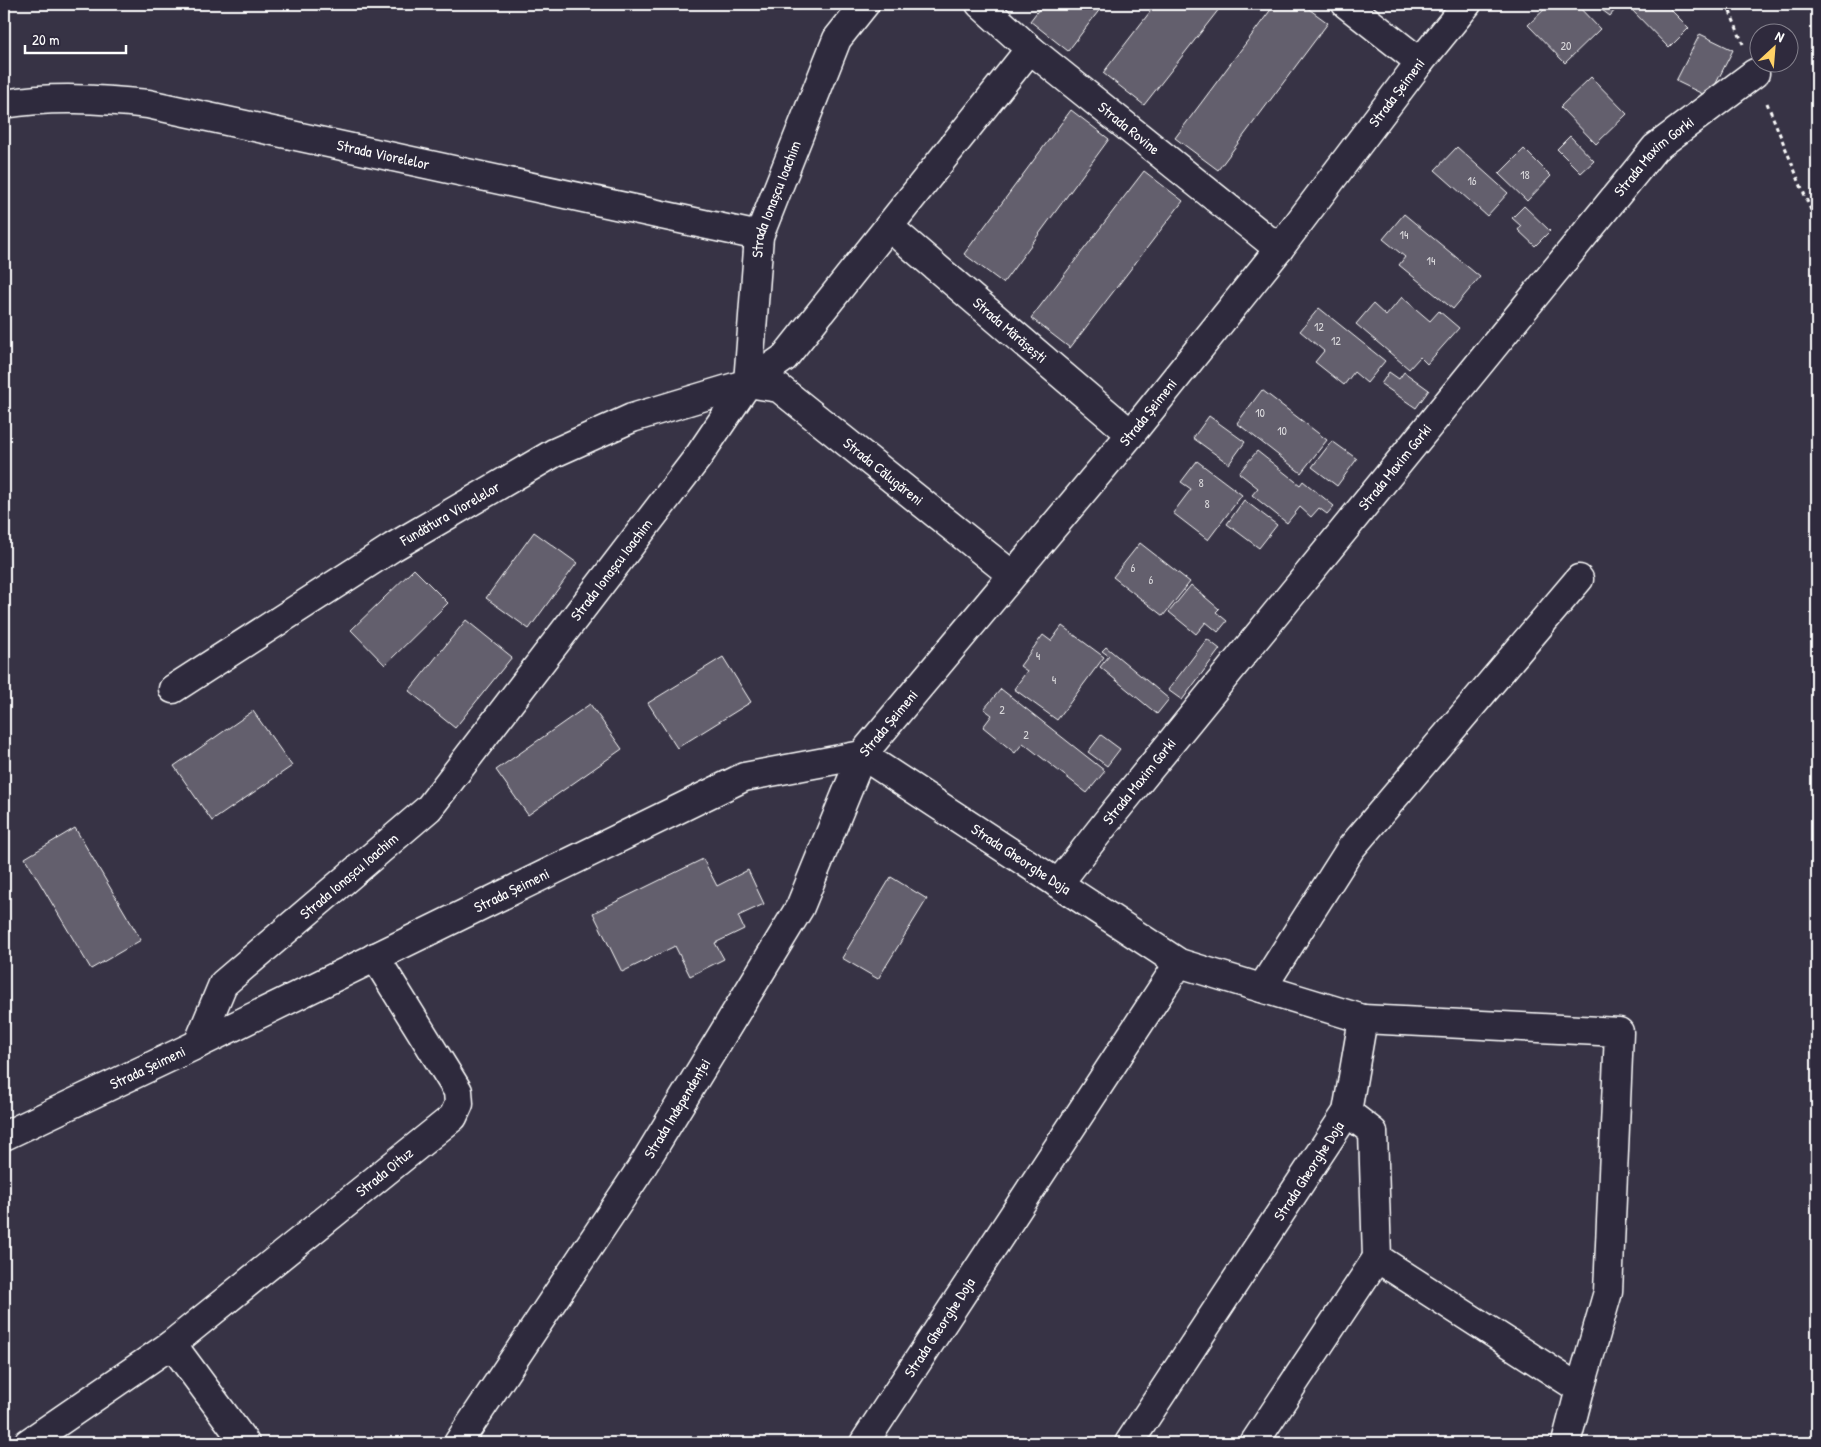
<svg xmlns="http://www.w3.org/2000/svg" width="1821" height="1447" font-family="'Patrick Hand',sans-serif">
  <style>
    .building { fill: #635f6d; stroke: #fff }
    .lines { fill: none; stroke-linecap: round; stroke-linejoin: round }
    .street-casing { stroke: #fff; stroke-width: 31 }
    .secondary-casing { stroke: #fff; stroke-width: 31 }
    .path { stroke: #fff; stroke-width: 3; stroke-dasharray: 4 4; stroke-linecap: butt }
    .street { stroke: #2f2a3d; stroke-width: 28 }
    .secondary { stroke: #2f2a3d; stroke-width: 28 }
    .labels { text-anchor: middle; stroke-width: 4.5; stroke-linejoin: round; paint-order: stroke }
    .number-label { font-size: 12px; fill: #d8d7da }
    .street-label { font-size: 15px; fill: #fff; stroke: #2f2a3d }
  </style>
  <rect width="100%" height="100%" fill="#373345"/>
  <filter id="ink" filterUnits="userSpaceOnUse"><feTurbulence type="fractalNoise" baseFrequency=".02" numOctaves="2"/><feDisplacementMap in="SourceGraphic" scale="10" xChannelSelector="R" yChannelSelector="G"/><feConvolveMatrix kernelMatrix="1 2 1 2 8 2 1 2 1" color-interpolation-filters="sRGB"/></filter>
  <g filter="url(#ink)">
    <!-- building -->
    <path class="building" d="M1043 4H1104L1068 51 1030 21Z
      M1156 4H1223L1144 105 1103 73Z
      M1275 4H1302L1328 23 1218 170 1175 138Z
      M1550 4H1576L1600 29 1565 63 1528 25Z
      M1594 4H1620L1610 16Z
      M1634 4H1665L1689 28 1669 48 1630 8Z
      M1700 34 1733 50 1709 97 1676 81Z
      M1591 77 1627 114 1596 144 1560 107Z
      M1071 110 1109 139 1003 283 964 254Z
      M1570 136 1594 161 1581 173 1557 149Z
      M1457 147 1508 193 1487 216 1435 170Z
      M1524 149 1551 176 1527 201 1499 174Z
      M1144 171 1183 201 1070 348 1031 318Z
      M1524 206 1550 231 1535 246 1518 230 1521 226 1512 218Z
      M1404 214 1480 277 1453 309 1399 265 1405 257 1383 239Z
      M1402 297 1430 321 1439 311 1459 328 1427 364 1420 357 1409 369 1356 324 1373 304 1386 316Z
      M1319 308 1385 361 1367 383 1354 372 1344 385 1315 362 1324 351 1300 331Z
      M1389 372 1399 379 1404 372 1429 390 1416 408 1381 384Z
      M1262 390 1327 440 1301 473 1237 423Z
      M1209 416 1245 442 1229 464 1193 438Z
      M1332 441 1357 459 1337 486 1312 467Z
      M1257 451 1300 485 1303 481 1334 506 1327 514 1319 508 1311 517 1300 507 1287 523 1252 495 1258 488 1239 473Z
      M1197 461 1242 495 1208 540 1173 513 1191 489 1181 482Z
      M1244 500 1277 525 1259 548 1227 524Z
      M534 532 577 563 529 629 486 598Z
      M1140 543 1190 582 1163 616 1113 577Z
      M414 569 448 603 385 665 351 630Z
      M1191 585 1219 609 1216 612 1227 621 1218 632 1206 622 1196 634 1169 612Z
      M466 620 512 657 455 728 409 691Z
      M1062 626 1104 657 1057 720 1014 689 1027 671 1020 666 1043 635 1051 641Z
      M1207 639 1220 649 1182 700 1168 690Z
      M1106 647 1169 699 1157 714 1100 667 1109 656 1102 651Z
      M723 657 751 702 677 748 648 703Z
      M1001 689 1105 771 1087 793 1023 743 1015 753 983 727 992 715 984 709Z
      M590 704 622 749 528 815 496 770Z
      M253 711 292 766 212 821 174 766Z
      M1101 735 1120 749 1107 766 1088 752Z
      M75 828 141 940 91 969 25 858Z
      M703 859 717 886 748 870 764 904 738 916 744 929 715 943 724 959 690 976 675 946 622 972 593 913Z
      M891 877 927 899 878 979 842 958Z"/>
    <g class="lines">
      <defs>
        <g id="street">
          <path id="s1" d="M980 4 1030 49 1279 249"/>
          <path d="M1346 4 1420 62"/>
          <path id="s2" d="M4 104C52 96 100 99 148 104L759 236"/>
          <path id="s3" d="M889 227 1131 434"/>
          <path id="s4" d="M748 383 779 388 1012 575"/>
          <path id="s5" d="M173 689 393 547 554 453 632 418 748 383 784 358 1030 49"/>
          <path id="s6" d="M862 755 1179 963 1363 1019 1347 1112 1129 1443"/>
          <path id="s7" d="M1058 884 1116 810 1655 148 1755 73"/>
          <path d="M1262 988 1351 848 1579 579"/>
          <path id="s8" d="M198 1044 223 984 429 808 698 457 748 383 759 236 837 39 865 4"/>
          <path d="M1347 1112 1373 1132 1377 1258 1580 1389 1608 1292 1619 1032 1363 1019"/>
          <path d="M172 1344 245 1443"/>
          <path id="s9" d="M28 1443 172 1344 453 1117 459 1104 458 1091 375 957"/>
          <path id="s10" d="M864 1443 1179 963"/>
          <path d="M1254 1443 1377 1258"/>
          <path d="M1566 1443 1580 1389"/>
        </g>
        <g id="secondary">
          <path id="s11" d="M4 1136 198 1044 744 777 862 755 1131 434 1279 249 1420 62 1467 4"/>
          <path id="s12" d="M458 1443 640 1170 800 907 862 755"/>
        </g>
      </defs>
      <!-- street casing -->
      <use href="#street" class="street-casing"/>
      <!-- secondary casing -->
      <use href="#secondary" class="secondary-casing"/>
      <!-- path -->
      <path class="path" d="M1727 4 1743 44
        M1767 103 1817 225"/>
      <!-- street -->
      <use href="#street" class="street"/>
      <!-- secondary -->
      <use href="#secondary" class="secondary"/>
    </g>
  </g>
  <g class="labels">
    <!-- number labels -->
    <g class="number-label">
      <text x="1566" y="50">20</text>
      <text x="1525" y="179">18</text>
      <text x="1472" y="185">16</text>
      <text x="1404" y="239">14</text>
      <text x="1431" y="265">14</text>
      <text x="1319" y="331">12</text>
      <text x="1336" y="345">12</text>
      <text x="1260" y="417">10</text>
      <text x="1282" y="435">10</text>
      <text x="1201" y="487">8</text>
      <text x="1207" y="508">8</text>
      <text x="1133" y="572">6</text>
      <text x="1151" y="584">6</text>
      <text x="1038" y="660">4</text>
      <text x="1054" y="684">4</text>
      <text x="1002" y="714">2</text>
      <text x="1026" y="739">2</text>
    </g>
    <!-- street labels -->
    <g class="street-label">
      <text dy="5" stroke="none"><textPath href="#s11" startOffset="1794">Strada Șeimeni</textPath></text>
      <text dy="5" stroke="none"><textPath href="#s1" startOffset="194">Strada Rovine</textPath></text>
      <text dy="5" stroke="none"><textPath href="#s2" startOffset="385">Strada Viorelelor</textPath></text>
      <text dy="5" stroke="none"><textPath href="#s7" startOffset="941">Strada Maxim Gorki</textPath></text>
      <text dy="5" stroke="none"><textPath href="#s8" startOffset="1055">Strada Ionașcu Ioachim</textPath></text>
      <text dy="5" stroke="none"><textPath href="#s3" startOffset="159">Strada Mărășești</textPath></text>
      <text dy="5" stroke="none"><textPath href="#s11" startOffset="1389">Strada Șeimeni</textPath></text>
      <text dy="5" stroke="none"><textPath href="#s7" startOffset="536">Strada Maxim Gorki</textPath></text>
      <text dy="5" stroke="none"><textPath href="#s4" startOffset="165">Strada Călugăreni</textPath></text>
      <text dy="5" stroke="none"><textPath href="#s5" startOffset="328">Fundătura Viorelelor</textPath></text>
      <text dy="5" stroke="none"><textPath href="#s8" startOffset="636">Strada Ionașcu Ioachim</textPath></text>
      <text dy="5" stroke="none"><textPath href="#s11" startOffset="984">Strada Șeimeni</textPath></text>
      <text dy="5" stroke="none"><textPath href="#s7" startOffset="131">Strada Maxim Gorki</textPath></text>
      <text dy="5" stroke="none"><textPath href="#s6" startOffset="190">Strada Gheorghe Doja</textPath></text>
      <text dy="5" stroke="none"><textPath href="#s8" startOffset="231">Strada Ionașcu Ioachim</textPath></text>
      <text dy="5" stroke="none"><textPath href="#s11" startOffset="564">Strada Șeimeni</textPath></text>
      <text dy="5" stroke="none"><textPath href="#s11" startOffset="159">Strada Șeimeni</textPath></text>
      <text dy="5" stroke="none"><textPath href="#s12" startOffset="400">Strada Independenței</textPath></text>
      <text transform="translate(1309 1171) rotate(-57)" y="5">Strada Gheorghe Doja</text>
      <text dy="5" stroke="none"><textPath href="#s9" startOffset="448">Strada Oituz</textPath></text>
      <text dy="5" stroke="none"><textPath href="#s10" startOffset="138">Strada Gheorghe Doja</textPath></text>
    </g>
  </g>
  <!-- margin -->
  <rect width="1821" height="1447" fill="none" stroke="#2f2a3d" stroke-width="20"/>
  <rect x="10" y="10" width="1801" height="1427" fill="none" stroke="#fff" stroke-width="2" filter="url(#ink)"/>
  <!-- north arrow -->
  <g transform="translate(1774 48) rotate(26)"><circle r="24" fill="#2f2a3d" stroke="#827f8b"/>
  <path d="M0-4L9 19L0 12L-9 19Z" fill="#ffd166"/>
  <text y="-8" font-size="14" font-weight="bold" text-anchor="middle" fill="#ffffff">N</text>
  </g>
  <!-- scale -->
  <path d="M25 45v8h101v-8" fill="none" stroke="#ffffff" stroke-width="2.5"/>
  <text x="32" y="45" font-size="15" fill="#ffffff" stroke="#2f2a3d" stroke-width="4" paint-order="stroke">20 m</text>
</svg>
